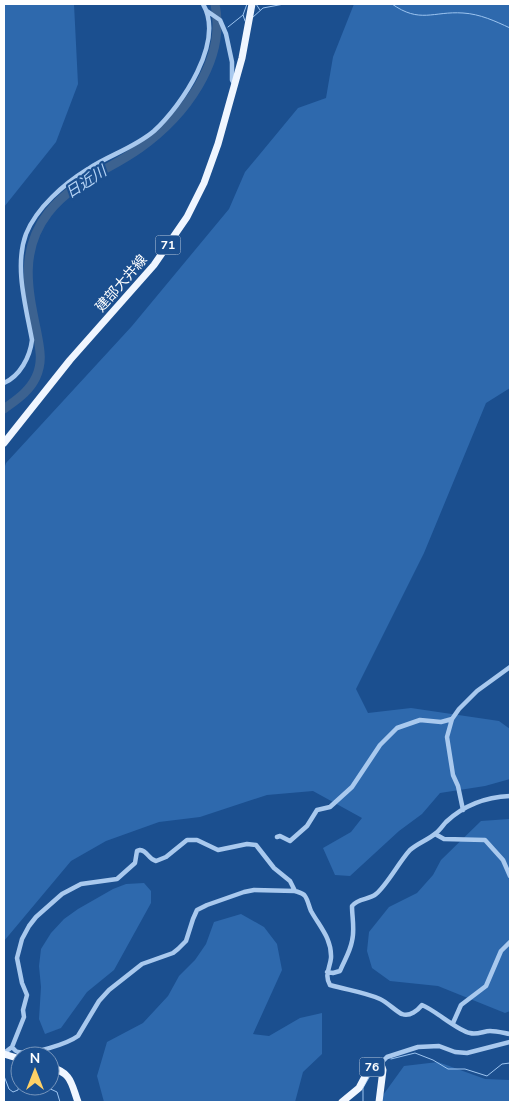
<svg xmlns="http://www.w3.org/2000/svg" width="514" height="1106" font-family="'Nunito Sans','Noto Sans JP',sans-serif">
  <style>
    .green { fill: #2e69ad }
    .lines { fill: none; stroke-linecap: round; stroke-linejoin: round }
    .stream { stroke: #9cc4f0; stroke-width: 1 }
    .river { stroke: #3c6290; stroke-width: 9 }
    .street { stroke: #a9c9ee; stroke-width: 4.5 }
    .primary { stroke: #f0f6ff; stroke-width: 7 }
    .labels { text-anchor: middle; stroke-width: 4.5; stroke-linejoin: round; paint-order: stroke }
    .shield { fill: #1b4f8f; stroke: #bbcadd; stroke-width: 1 }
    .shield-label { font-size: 12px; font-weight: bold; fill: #fff }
    .street-label { font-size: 14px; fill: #fff; stroke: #1b4f8f }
    .water-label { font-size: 15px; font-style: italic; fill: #b5d3f5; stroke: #1b4f8f }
  </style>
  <rect width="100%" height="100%" fill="#1b4f8f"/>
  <!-- green -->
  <path class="green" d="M4 4H74L78 84 56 142 4 207Z
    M354 4H510V388L486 403 424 553 356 689 368 713 411 708 499 721 510 729V779L485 786 440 793 422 814 399 831 350 876 335 875 323 848 351 832 362 818 313 791 267 795 200 817 159 822 106 841 71 861 4 941V469L6 463 132 326 229 209 245 172 298 108 326 98 333 57Z
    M509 819 510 1011 505 1013 438 986 390 981 372 968 367 951 369 932 389 907 417 893 433 875 441 860 481 821Z
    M144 883 151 891V903L114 970 87 992 61 1028 45 1034 39 1019 41 987 39 966 41 949 51 933 64 919 78 909 113 889 126 884Z
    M241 914 264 927 277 944 282 970 253 1034 269 1036 300 1018 322 1013V1054L303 1072 295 1102H104L97 1076 107 1042 143 1023 168 996 179 976 195 960 206 944 214 922Z
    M438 1062 485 1079 510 1080V1102H378L404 1066Z"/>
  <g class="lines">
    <!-- stream -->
    <path class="stream" d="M256 4 260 10
      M392 4C420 24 433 11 463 13 480 14 495 21 510 28
      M243 15 247 4
      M252 18 263 8 284 4
      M228 27 243 15 245 21
      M215 41 220 31
      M391 1059 415 1053 433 1060 448 1069H465L487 1076 502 1064 510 1063
      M4 1076 9 1089 13 1092 18 1090 20 1079
      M44 1086 57 1092 60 1102
      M363 1102V1088L372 1072"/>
    <!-- river -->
    <path class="river" d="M4 409C16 400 29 392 36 377 43 362 40 349 37 333 28 290 19 251 48 213 72 182 109 170 140 148 184 117 227 61 215 4"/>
    <!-- street -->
    <path class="street" d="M207 11 220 20 226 34 232 62V80L235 85
      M4 383C20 376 30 357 32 340 26 307 14 266 26 234 37 207 64 184 88 169 109 155 134 148 154 131 182 105 225 42 203 4
      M463 810 458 786 453 775 447 737 452 719 459 709 477 691 510 667
      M435 834 444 839 485 840 503 860 510 876
      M277 837 280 836 290 841 307 826 317 810 330 807 352 787 380 745 397 728 420 720 441 722 452 719
      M327 972 333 973 340 971C344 961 350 952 352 941 355 930 352 917 352 906 358 898 369 900 376 894 387 885 399 862 410 850 418 843 428 840 436 833 440 830 443 825 446 822 464 805 487 797 510 796
      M453 1023 461 1005 486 986 501 951 510 942
      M12 1047C14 1049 16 1052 18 1052 32 1055 67 1044 78 1036L99 1001 109 990 142 964 173 953 178 949 186 941 193 919 197 910 207 905 244 892 254 890 295 891C298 892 303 893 305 896 308 900 309 907 311 911 320 927 332 939 331 958 330 968 324 975 330 985 347 990 364 992 380 999 387 1002 398 1013 402 1014 410 1017 418 1010 422 1005 435 1010 458 1031 470 1033 477 1035 484 1031 490 1031 497 1031 504 1033 510 1034
      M4 1053 12 1047 24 1017 23 1010 27 995 22 983 17 958 22 939 29 926 36 917 62 894 81 884 117 879 135 863 137 851 140 850C148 851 148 859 156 861L166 857 187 840H197L218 850 247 844 256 845 274 868 290 881 295 891
      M379 1065 387 1057 418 1047 439 1046 455 1052 467 1053 510 1042"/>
    <!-- primary -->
    <path class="primary" d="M4 443 70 360 154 265 187 217 204 183 218 144 242 58 252 4
      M4 1054 20 1059
      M50 1067C72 1073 71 1083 78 1102
      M342 1102 359 1088 369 1069 379 1065 382 1067 383 1070 379 1102"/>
  </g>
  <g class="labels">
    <!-- shield labels -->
    <g class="shield">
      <rect x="155.5" y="235.5" width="25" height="19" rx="4"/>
      <rect x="359.5" y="1057.5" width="25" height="19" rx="4"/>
    </g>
    <g class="shield-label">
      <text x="168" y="249">71</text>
      <text x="372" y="1071">76</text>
    </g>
    <!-- street labels -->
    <g class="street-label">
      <text transform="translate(121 283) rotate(-49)" y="5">建部大井線</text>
    </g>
    <!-- water labels -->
    <g class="water-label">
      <text transform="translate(86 182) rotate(-33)" y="5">日近川</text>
    </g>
  </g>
  <!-- border -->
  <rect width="514" height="1106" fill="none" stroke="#ffffff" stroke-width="10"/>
  <!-- north arrow -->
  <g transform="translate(35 1071)"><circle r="24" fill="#1b4f8f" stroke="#7695bc"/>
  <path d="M0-4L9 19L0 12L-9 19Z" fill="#ffd166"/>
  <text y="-8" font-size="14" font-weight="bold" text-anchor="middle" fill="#ffffff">N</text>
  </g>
</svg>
